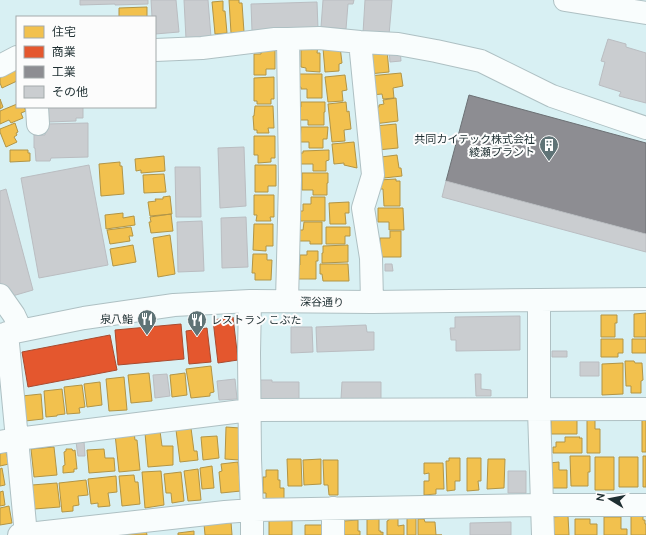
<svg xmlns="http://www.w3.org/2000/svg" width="646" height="535" font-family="Ubuntu,'Noto Sans JP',sans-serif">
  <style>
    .homes { fill: #f2c14e; stroke: #b29546 }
    .shops { fill: #e4572e; stroke: #a94b2f }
    .industry { fill: #8d8d92; stroke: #6c7175 }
    .building { fill: #cacdd0; stroke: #babdc1 }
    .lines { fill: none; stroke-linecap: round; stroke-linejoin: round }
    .minor-casing { stroke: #aec0c3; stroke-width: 24 }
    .minor { stroke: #f9fdfd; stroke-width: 22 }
    .labels { text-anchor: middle; stroke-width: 4; stroke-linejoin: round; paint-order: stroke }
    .poi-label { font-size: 11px; fill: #1e2f32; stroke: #fcfcfc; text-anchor: end }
    .street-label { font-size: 11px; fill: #1e2f32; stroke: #fcfcfc }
  </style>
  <rect width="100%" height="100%" fill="#d8f0f3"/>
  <!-- homes -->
  <path class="homes" d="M229 0H239V3H242L244 32 231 33Z
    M223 1V11H225L227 33 215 34 212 2Z
    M147 7V17H119V8Z
    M301 45H318L317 53H320V72L306 71V68L301 67Z
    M340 46 342 63 339 64V71L325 72 323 48Z
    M261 48H275V69H266V75H254V54H261Z
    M387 50 389 72 369 74V51Z
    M17 69V81L2 88 0 83V76Z
    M401 73 403 86 393 88 394 98 383 99 382 94 371 95 369 76Z
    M298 74H322V98H307V89H301V87H298Z
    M345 75 347 90 342 91 343 101 328 102 325 77Z
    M274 77V99H271V104H257V101H254V78Z
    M396 98 398 121 374 124 372 108 379 107V105L384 104 383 100Z
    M0 99 3 107 0 109Z
    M301 102H325V112H324V125H308V120H298V107H301Z
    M346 102 347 112 349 111 351 129 344 130 345 141 332 142 328 104Z
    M17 104V107H24L26 111 21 113 23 118 11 123 9 120 0 124V111Z
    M255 106H273L274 128H268L269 133H257V130H254L253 116H254Z
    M15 123 18 132 16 133 17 135 14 137 17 142 6 147 0 132V129Z
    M396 124 398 148 377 150 375 126Z
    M301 127H328L327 139H323V148H309V142H300Z
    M254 136H275V158H271V162L258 163V155H254Z
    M354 142 357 168 344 165V163L334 164 332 144Z
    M10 150H28V153H30V161L10 162Z
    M329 150V160L326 161V171H313V164H300V153H303V151Z
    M397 155 399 168H401L402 176 384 178 381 157Z
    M164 156 165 171 141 173V170L136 171 135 159Z
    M120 162V166H122L124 194 101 196 99 164Z
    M255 165H276V186H268V192H255Z
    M302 173H328V183H327V195H313V190H302Z
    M164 174 166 192 144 193 143 175Z
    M396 179V181H400V206H384L383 189H379V180Z
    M254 195H274V217H270L271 221H256L257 215H254Z
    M170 196 172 214 150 216 148 202 156 201 155 199H163V197Z
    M311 197H325V221H298V211H303V204H311Z
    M349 202V213H345L346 224H330L329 203Z
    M378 208H403L404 230H389V222H378Z
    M123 213V218L134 216 135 225 106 229 105 215Z
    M171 214 173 231 151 233 149 222H151L150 217Z
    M304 222H322V244H310V241H297L298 230H303Z
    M254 224H273V246H266V251L253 250Z
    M131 227 133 236H129L130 241 110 244 107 230Z
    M326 227H350V236H345V244H326Z
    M390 231H401V257H380V238H390Z
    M170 235 175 274 158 277 153 238Z
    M133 245 136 262 113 266 110 249Z
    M348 245V262L322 263V253H323V246Z
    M307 251H318V261H316V279H297L298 265H300V255H307Z
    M253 254H267V260H272L271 280H255V273H252Z
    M320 264H348L349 281H323L322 274H320Z
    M646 313V337H634V314Z
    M601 315H617V323H615V337H601Z
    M601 339H623V353H618V357H601Z
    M632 339H646V353H632Z
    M625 361H634L635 363H642L643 380 641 381V393H631V386H626Z
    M623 363V394L602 395V364Z
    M211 366 214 392 210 393V396L191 398 186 369Z
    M149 373 152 401 131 403 128 375Z
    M185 373 187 395 172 397 170 375Z
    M124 377 127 410 109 411 106 379Z
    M100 382 102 405 87 407 84 384Z
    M82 385 85 407 79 408 80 413 67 414 64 387Z
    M62 389 65 414 57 415V416L46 417 44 391Z
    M41 394 43 419 25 421 22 396Z
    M577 417V434H551V419Z
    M587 417 595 419V429H600V453H587Z
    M642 418H646V452H642Z
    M226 427 240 428 239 460 225 459Z
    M191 428 194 451H197L198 460 180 462 176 430Z
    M160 431 162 446H173V465L148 467 145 433Z
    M134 432 135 440H137L140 470 119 472 115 434Z
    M217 436 219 458 203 460 201 437Z
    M565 437H580L579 438H582V453H553V447H556V442H565Z
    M54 447 57 475 34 477 31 449Z
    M66 449H72L73 451 75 450 77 469H74V472L63 473V466L65 465 64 452 66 451Z
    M104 449 105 458H114L115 471 89 473 87 450Z
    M6 452 9 464 0 466V453Z
    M570 456H590V472H588V486H571Z
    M643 456H646V487H643Z
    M595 457H614V490H595Z
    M619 457H638V487H619Z
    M449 458H460V481H455V490L447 491 446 461H449Z
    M467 458H481V481H478L479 490 467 491Z
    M287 459H301L302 486H288Z
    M321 459V484L304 485 303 460Z
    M488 459H505L504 488 487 489Z
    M323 460H338V495H329L328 485H324Z
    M238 462 241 491 221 493 219 472 222 471 221 464Z
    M559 462V470H567V488H549V463Z
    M424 463H443L444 489H436V494L424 495V481H429V473L424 474Z
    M212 466 214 488 202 489 200 468Z
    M2 468 5 485 0 486V469Z
    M198 469 201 500 188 501 184 471Z
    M266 470H278V480H280V488H284V499H266V493H263V477H266Z
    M161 471 164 505 145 508 142 472Z
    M181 472 184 501 172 503 171 493H166L164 474Z
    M134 475 135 482H138L140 504 122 506 119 476Z
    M116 476 117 492 108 493 110 506 98 507V503L91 504 88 479Z
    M86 480 88 495 78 496 79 505 73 506V511L62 512 59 483Z
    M57 483 60 507 34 509 32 485Z
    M3 491 5 505 0 506V492Z
    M9 506 12 523 0 525V508Z
    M631 513H643V520H645V524H646V535H631Z
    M407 514H416V535H407Z
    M367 516H379V531H381V533L383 532V535H367Z
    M568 516 569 535H551V517Z
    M604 517H621V529H627V535H604Z
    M292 518V535H269V519Z
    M389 518H398V526L404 525V535H387V521L389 520Z
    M418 519H424L425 522H435L436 535H442H418Z
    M575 519H590V524H597V535H575Z
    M358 520V531H360V535H344V521Z
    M231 522 232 535H205L204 524Z
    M305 525H322L326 535H305Z
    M146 530 147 535H115Z
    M194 531V535H178V533Z"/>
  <!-- shops -->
  <path class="shops" d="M233 317 238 360 218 363 213 320Z
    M181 324 184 359 118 365 115 330Z
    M207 328 211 362 189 364 186 331Z
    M110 335 117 370 28 387 22 352Z"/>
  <!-- industry -->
  <path class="industry" d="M469 95 646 143V234L446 181Z"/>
  <!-- building -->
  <path class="building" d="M80 0H148V4L115 5V4L80 5Z
    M151 0H176L179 32 155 34V17H152Z
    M184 0H208L211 37 186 39Z
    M323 0H354L353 4H348L346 29 321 27Z
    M365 0H392L389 35 363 33Z
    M317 2 318 29 252 31 251 4Z
    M608 39 626 44V47L646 53V103L619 96 621 92 599 85 605 62 601 61Z
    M400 49 401 61 390 62 389 50Z
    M45 107H83V118H76V121L48 122Z
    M88 123V157L51 158 50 161H36L35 148H34V135H45V124Z
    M244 147 246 206 220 208 218 148Z
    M89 165 108 265 39 278 21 178Z
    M175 167H200L201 217H176Z
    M446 181 646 234V252L442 197Z
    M6 189 33 290 9 297 0 284V191Z
    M246 217 248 267 222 268 221 218Z
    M202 221 204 271 178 272 177 222Z
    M385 264H392L393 271H385Z
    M520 316V350L456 351V340H451L450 328H455V317Z
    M366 325 367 332H374V350L317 352 316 327Z
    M291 327H312L313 352 291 353Z
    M552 351H567V357H552Z
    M580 362H599V376H580Z
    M167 374 170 396 155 398 153 375Z
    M475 374H481V389L491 390V396H476Z
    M235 379 237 399 219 400 217 381Z
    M260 380H272V382H299V399H260Z
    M342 382H381V399H341Z
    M84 441 85 456H78L76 442Z
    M508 471H526V493H508Z
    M511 522V535H470V523Z"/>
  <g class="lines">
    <defs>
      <path id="minor" d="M565 0 646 13
        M360 42 373 175 363 208 371 258 372 302
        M155 50 202 48 275 39H288L319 38 360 42 398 44 436 51 481 61 552 96 646 128
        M0 66 17 57
        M37 107 38 124
        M0 295 14 315 21 330
        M539 300V410L543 535
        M250 301 249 353 250 459 252 510V535
        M287 301 290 180 288 39
        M7 333 26 535
        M0 335 84 318 174 305 250 301 372 302 539 300 646 299
        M0 442 17 439 250 410 646 409
        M19 535 225 512 252 510 542 505H646
        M333 535V508"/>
    </defs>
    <!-- minor casing -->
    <use href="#minor" class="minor-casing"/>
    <!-- minor -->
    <use href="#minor" class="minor"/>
  </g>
  <!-- icons -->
  <defs>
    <symbol id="building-pin" viewBox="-11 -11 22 30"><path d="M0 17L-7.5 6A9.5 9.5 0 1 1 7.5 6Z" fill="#5f7376" stroke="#fcfcfc"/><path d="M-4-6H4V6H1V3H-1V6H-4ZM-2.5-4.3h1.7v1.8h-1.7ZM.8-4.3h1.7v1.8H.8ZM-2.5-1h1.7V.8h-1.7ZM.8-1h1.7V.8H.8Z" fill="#fff"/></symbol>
    <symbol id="restaurant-pin" viewBox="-11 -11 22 30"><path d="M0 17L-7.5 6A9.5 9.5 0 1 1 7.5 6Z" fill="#5f7376" stroke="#fcfcfc"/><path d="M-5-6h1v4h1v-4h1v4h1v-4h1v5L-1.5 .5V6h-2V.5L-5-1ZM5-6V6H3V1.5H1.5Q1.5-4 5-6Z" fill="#fff"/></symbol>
  </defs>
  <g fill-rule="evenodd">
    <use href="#building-pin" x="538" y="134" width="22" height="30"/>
    <use href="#restaurant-pin" x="136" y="308" width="22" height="30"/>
    <use href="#restaurant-pin" x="186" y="309" width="22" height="30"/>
  </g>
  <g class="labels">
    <!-- poi labels -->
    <g class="poi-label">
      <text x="535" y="143">共同カイテック株式会社<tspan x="535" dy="13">綾瀬プラント</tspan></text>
      <text x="133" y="323">泉八鮨</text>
      <text x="211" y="324" text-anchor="start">レストラン こぶた</text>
    </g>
    <!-- street labels -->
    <g class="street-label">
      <text transform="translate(322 302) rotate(1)" y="4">深谷通り</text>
    </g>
  </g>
  <!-- legend -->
  <rect x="16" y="16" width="140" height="92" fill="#fcfcfc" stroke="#a3aaab"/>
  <rect x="24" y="26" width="20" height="12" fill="#f2c14e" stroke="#a3aaab"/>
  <text x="52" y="36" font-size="12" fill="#1e2f32">住宅</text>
  <rect x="24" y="46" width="20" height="12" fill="#e4572e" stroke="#a3aaab"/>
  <text x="52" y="56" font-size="12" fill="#1e2f32">商業</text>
  <rect x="24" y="66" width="20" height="12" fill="#8d8d92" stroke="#a3aaab"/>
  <text x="52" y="76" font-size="12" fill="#1e2f32">工業</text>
  <rect x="24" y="86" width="20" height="12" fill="#cacdd0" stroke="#a3aaab"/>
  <text x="52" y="96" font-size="12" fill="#1e2f32">その他</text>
  <!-- north arrow -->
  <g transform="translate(610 499) rotate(280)" stroke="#fcfcfc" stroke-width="3" paint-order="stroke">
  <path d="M0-3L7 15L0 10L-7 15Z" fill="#1e2f32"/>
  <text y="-6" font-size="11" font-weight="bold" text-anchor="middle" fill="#1e2f32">N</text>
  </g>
</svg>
